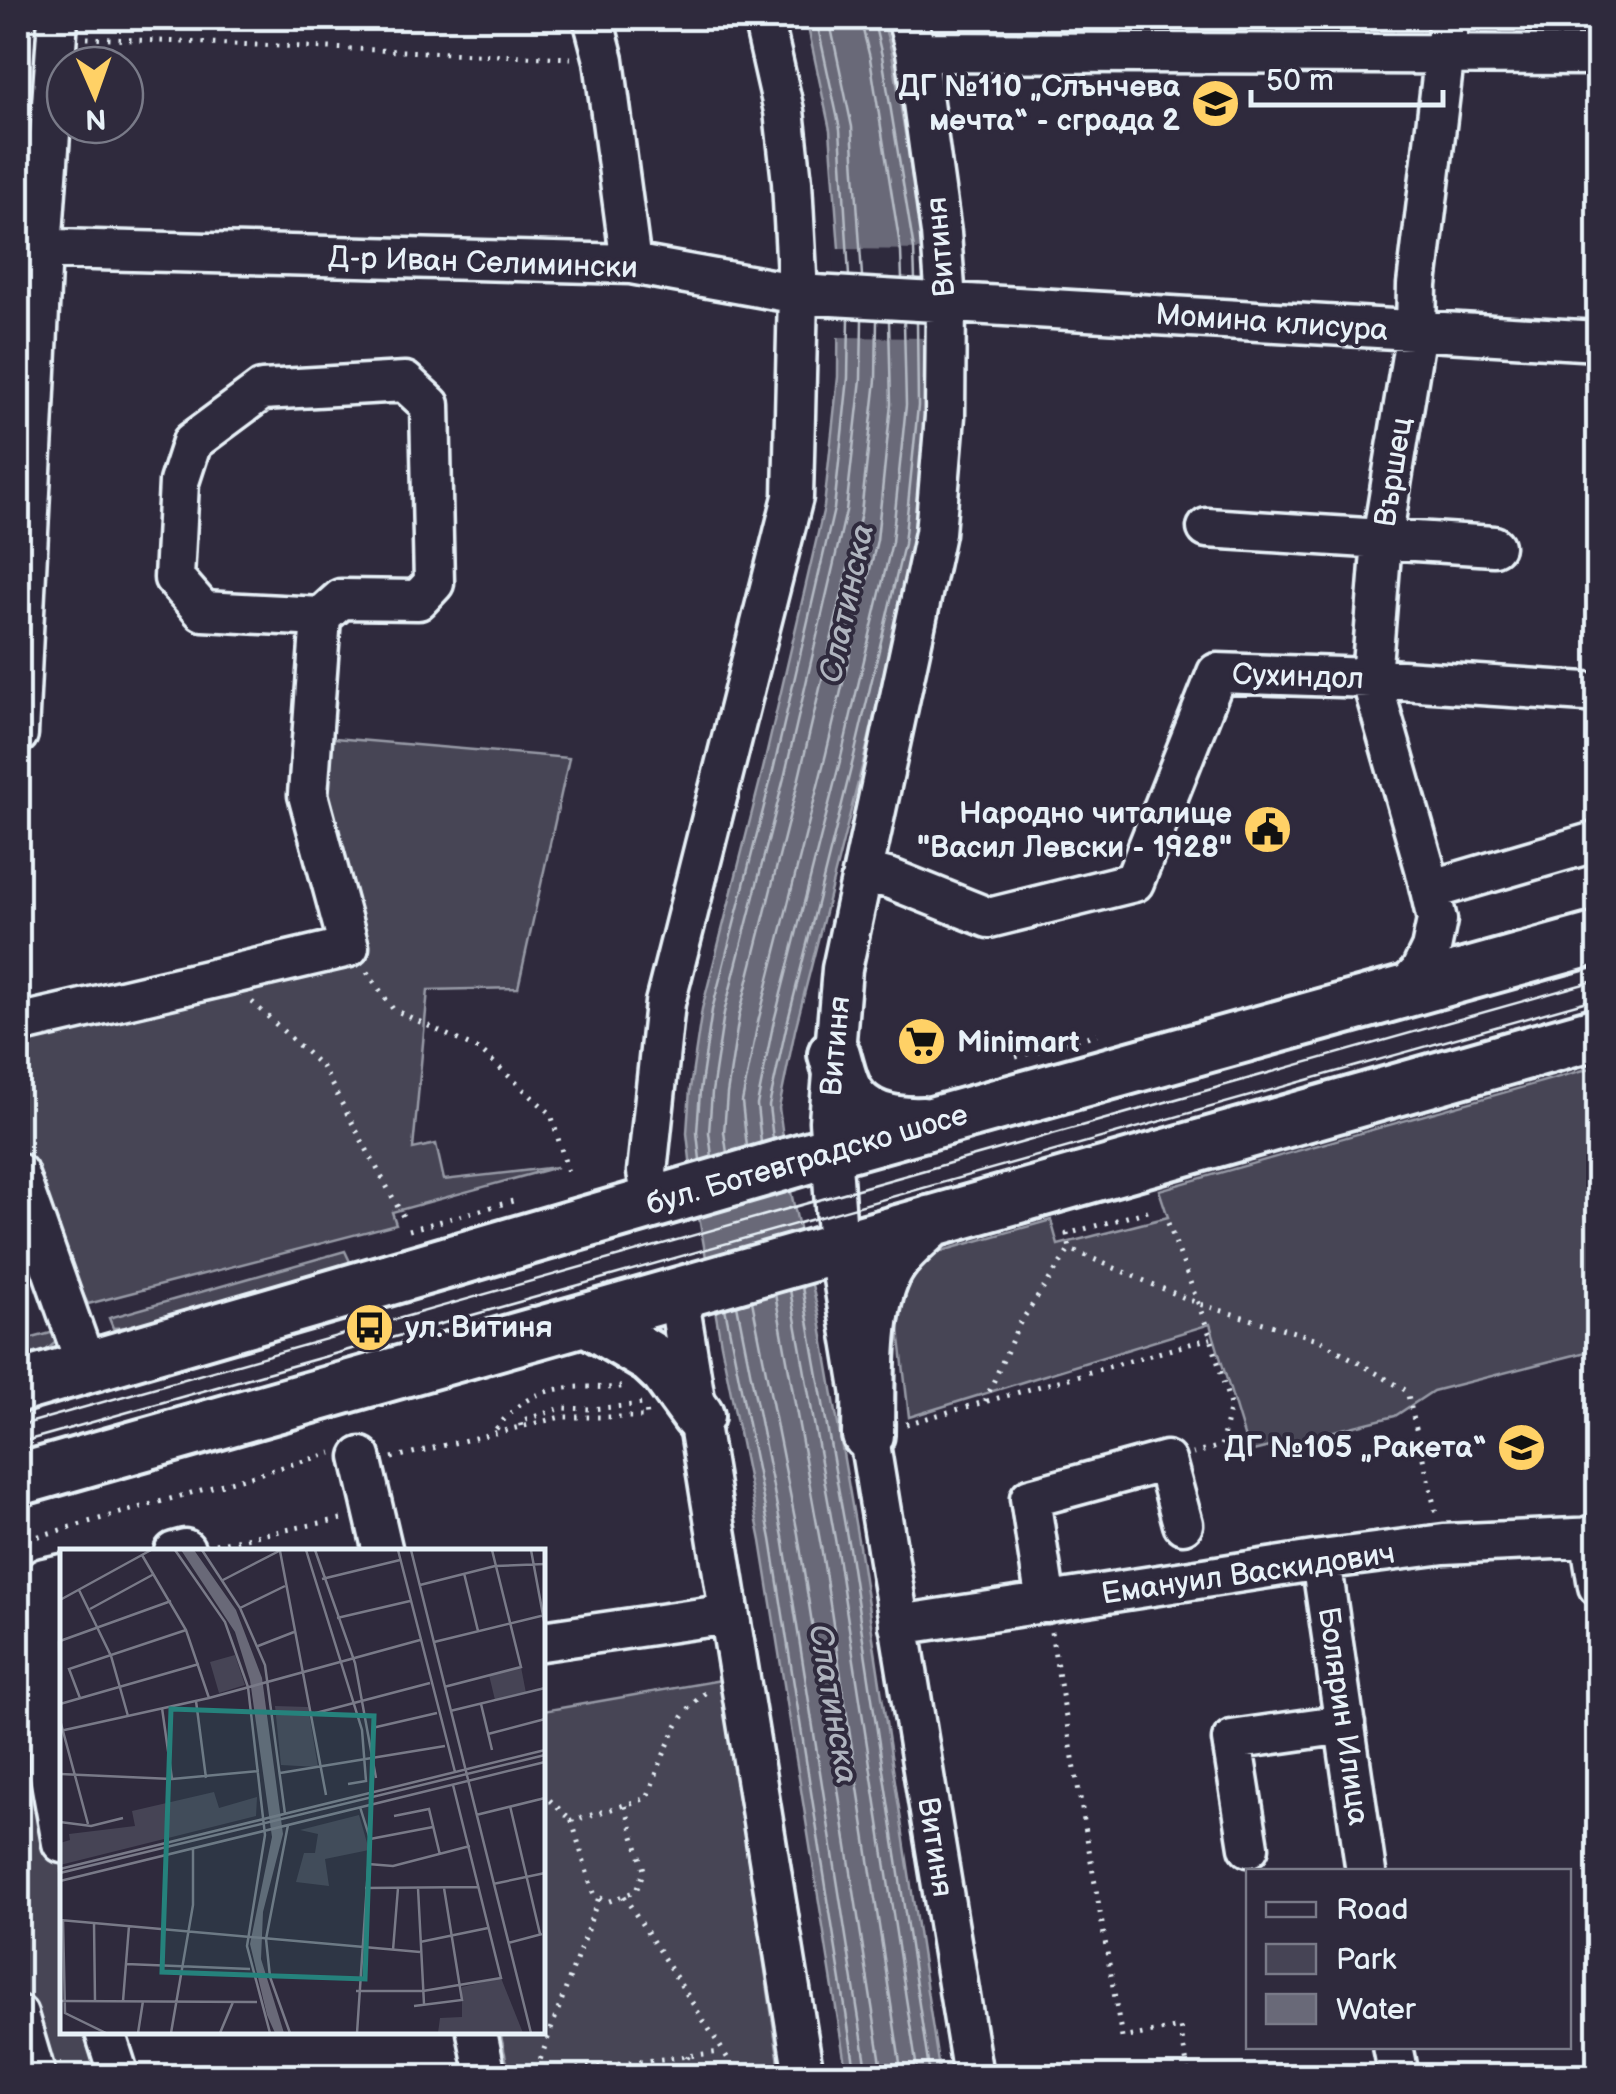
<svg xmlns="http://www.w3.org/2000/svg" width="1616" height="2094" font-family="'Balsamiq Sans',sans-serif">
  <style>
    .green { fill: #464455; stroke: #979aa6; stroke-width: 2.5 }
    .water { fill: #696978; stroke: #9c9fab; stroke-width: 2.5 }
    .pier { fill: #2f2a3d }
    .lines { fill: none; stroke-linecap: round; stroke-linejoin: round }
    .shore { stroke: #b5bbc5; stroke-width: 2.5 }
    .minor-casing { stroke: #e8f1f8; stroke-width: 45 }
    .major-casing { stroke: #e8f1f8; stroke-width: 58 }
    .path { stroke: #e8f1f8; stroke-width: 5; stroke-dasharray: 2.5 8; stroke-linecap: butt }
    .minor { stroke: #2f2a3d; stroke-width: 38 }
    .major { stroke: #2f2a3d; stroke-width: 50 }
    .tram { stroke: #e8f1f8; stroke-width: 2.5 }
    .labels { text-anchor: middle; stroke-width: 8; stroke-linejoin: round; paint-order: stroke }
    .poi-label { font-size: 30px; font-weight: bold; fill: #e8f1f8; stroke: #2f2a3d; text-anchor: end }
    .street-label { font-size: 30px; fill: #e8f1f8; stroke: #2f2a3d }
    .water-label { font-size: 32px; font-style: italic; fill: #afb4be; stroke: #2f2a3d }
    .inset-road { fill: none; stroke: #797a88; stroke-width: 2.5 }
    .view { fill: #25827c; fill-opacity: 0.15; stroke: #25827c; stroke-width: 5 }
    .inset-edge { fill: none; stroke: #e8f1f8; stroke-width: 5 }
  </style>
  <rect width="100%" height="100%" fill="#2f2a3d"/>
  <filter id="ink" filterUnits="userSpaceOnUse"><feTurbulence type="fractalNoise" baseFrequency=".01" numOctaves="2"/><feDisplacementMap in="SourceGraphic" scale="20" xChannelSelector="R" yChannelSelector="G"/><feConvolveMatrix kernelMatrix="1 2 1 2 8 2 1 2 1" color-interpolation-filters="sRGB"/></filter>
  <g filter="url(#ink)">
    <!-- green -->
    <path class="green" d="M311 736 569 758 518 988 428 990 413 1149 436 1144 444 1180 557 1167 392 1212 396 1224 88 1304 18 1159V1024L349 947Z
      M1598 1066V1349L1433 1391 1395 1416 1249 1452 1210 1324 909 1417 896 1303 907 1273 938 1252 1051 1220 1058 1245 1168 1217 1159 1190Z
      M345 1251 352 1266 135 1327 113 1328 109 1318Z
      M58 1331 56 1342 44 1352 18 1359V1342Z
      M721 1680 781 2076H510L500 2032H542L543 1711Z
      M46 1717 62 1843V2032H105L119 2076H36L18 2015V1723Z"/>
    <!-- water -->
    <path class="water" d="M806 18H882L892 53 924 250 928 406 914 546 863 763 795 1030 779 1108 790 1188 820 1320 859 1546 940 2076H847L761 1541 721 1344 692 1177 687 1133 690 1089 702 1009 763 769 824 507 838 377 839 249 830 130Z"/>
    <!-- pier -->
    <path class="pier" d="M834 249 929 250 932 338 834 337Z"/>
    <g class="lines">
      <!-- shore -->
      <path class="shore" d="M816 18 840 129 849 276
        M829 18 852 127 862 276
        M860 18 870 58 901 252 902 279
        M873 18 882 56 914 250 915 280
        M773 1139 769 1106 786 1028 853 760 904 544 918 406 917 322
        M761 1143 757 1105 773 1025 841 757 892 542 906 405 904 322
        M747 1147 742 1102 758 1022 826 754 877 540 891 404 889 321
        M727 1153 724 1132 727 1094 739 1016 799 778 861 513 876 380 877 320
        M712 1157 709 1132 712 1092 724 1013 785 774 846 511 861 379 862 319
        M700 1160 697 1132 700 1091 712 1010 773 771 834 509 848 378 849 318
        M802 1287 849 1548 930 2076
        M790 1290 837 1550 918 2076
        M775 1294 822 1552 902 2076
        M752 1301 798 1534 883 2076
        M737 1305 783 1537 868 2076
        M725 1308 771 1539 856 2076"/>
      <defs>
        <path id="minor" d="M593 18 604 60 631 264
          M907 18 916 52 941 233 946 302 945 416 935 533 842 969 829 1121 838 1248 973 2076
          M916 52 1598 55
          M18 248 631 264 798 294 1598 341
          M1207 528 1494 546
          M18 734 42 249 58 18
          M864 872 891 879 989 918 1134 882 1217 673 1371 678 1586 692
          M1430 890 1598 841
          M1400 994 1420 972 1431 949 1437 920 1425 868 1371 678 1382 540 1416 331 1417 285 1449 18
          M18 1024 349 947 308 795 321 617 341 599 418 600 434 583 430 405 405 382 262 390 192 442 179 482 174 578 203 611 321 617
          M18 1173 87 1368
          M653 1203 647 1172 665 1003 793 497 798 294 792 182 784 111 763 18
          M678 1294 804 2076
          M361 1457 383 1552
          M1590 1536 1598 1586
          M174 1552 185 1549
          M1321 1560 1366 1872
          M62 1574 44 1578 49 1770 62 1843
          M1046 1603 1030 1498 1166 1461 1183 1524
          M899 1625 1321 1560 1444 1544 1598 1537
          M542 1641 729 1614
          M1249 1847 1232 1740 1345 1724
          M18 2015 36 2076
          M105 2032 119 2076
          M477 2032 486 2076
          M1393 2046 1399 2076"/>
        <path id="major" d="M834 1054C838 1067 841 1083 848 1094 864 1120 896 1124 923 1123
          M587 1320 651 1358 666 1372 698 1416
          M18 1387 831 1151 1598 938
          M868 1435C869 1388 865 1314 885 1273 895 1252 915 1237 932 1221
          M18 1480 1598 1033"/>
      </defs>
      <!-- minor casing -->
      <use href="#minor" class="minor-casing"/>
      <!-- major casing -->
      <use href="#major" class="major-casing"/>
      <!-- path -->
      <path class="path" d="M87 38 571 58
        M367 972 393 1009 481 1051 551 1114 569 1176
        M252 1002 322 1067 406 1222
        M1016 1057 1097 1034
        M1148 1211 1067 1234 1070 1249 1199 1304 1318 1339 1407 1391 1436 1513
        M1168 1223 1211 1338 1230 1405 1221 1446 1193 1454
        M409 1230 520 1199
        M985 1401 1018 1326 1070 1249
        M906 1424 1211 1338
        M521 1426 520 1421 562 1408 592 1409 644 1404
        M496 1429C521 1397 545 1387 585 1387 599 1387 612 1389 625 1386
        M392 1458 561 1417H647L646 1408
        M18 1542 332 1453
        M215 1544 346 1518
        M1051 1632 1122 2038 1180 2027 1189 2076
        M542 1793 572 1821
        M625 1806 644 1870 636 1891 607 1902 593 1893 572 1821 647 1798C663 1759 674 1714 709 1690
        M624 1896 739 2076
        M592 2069 602 2076
        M535 2074 721 2052
        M530 2076 535 2074 599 1897
        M676 2076 689 2055"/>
      <!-- minor -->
      <use href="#minor" class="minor"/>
      <!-- major -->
      <use href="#major" class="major"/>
      <!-- tram -->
      <path class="tram" d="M18 1426 1598 980
        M18 1443 1598 998"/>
    </g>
  </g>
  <!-- icons -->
  <defs>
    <symbol id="school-disc" viewBox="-11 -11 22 22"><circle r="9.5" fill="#ffd166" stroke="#2f2a3d"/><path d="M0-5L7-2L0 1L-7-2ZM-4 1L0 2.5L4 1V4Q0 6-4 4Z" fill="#111"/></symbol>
    <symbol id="civic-disc" viewBox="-11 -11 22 22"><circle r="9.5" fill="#ffd166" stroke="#2f2a3d"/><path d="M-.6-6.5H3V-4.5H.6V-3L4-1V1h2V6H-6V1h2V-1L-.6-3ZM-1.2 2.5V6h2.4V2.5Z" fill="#111"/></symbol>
    <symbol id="supermarket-disc" viewBox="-11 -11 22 22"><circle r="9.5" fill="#ffd166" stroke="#2f2a3d"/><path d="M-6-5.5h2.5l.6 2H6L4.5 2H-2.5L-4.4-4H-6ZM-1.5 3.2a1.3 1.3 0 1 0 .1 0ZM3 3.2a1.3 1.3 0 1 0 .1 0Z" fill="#111"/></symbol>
    <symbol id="bus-disc" viewBox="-11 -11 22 22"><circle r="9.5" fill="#ffd166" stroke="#2f2a3d"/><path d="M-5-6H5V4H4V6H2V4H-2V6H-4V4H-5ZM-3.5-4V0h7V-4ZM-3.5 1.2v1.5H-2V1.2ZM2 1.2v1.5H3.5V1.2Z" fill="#111"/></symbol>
  </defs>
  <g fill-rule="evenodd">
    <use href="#school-disc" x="1188" y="76" width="55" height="55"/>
    <use href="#civic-disc" x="1240" y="802" width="55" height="55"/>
    <use href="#supermarket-disc" x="894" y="1014" width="55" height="55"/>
    <use href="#bus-disc" x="342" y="1300" width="55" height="55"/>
    <use href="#school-disc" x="1494" y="1420" width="55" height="55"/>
  </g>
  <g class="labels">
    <!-- poi labels -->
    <g class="poi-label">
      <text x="1180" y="96">ДГ №110 „Слънчева<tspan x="1180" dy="34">мечта“ - сграда 2</tspan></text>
      <text x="1232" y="823">Народно читалище<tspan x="1232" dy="34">"Васил Левски - 1928"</tspan></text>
      <text x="957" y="1052" text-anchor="start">Minimart</text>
      <text x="405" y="1337" text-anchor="start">ул. Витиня</text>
      <text x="1487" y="1457">ДГ №105 „Ракета“</text>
    </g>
    <!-- street labels -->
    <g class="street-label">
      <text transform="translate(940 247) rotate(-95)" y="10">Витиня</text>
      <text transform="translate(483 262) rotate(2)" y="10">Д-р Иван Селимински</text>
      <text transform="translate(1272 322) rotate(4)" y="10">Момина клисура</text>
      <text transform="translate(1393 472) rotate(-81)" y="10">Вършец</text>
      <text transform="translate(1298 676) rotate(2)" y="10">Сухиндол</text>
      <text transform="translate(835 1046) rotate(-85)" y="10">Витиня</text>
      <text transform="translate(807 1159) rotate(-16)" y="10">бул. Ботевградско шосе</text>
      <text transform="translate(1248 1573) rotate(-8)" y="10">Емануил Васкидович</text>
      <text transform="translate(1344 1716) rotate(82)" y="10">Болярин Илица</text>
      <text transform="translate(936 1847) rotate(81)" y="10">Витиня</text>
    </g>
    <!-- water labels -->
    <g class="water-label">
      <text transform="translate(846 603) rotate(-78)" y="11">Слатинска</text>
      <text transform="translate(834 1704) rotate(80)" y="11">Слатинска</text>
    </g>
  </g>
  <!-- overview -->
  <g transform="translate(60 1549)">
    <rect width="485" height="485" fill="#2f2a3d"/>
    <path d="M175 106 185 136 159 144 150 113ZM461 118 466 144 435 151 429 126ZM215 157 248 158 258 218 221 216ZM154 243 159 259 197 248 196 267 0 316V294L10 291 9 285 75 277 72 262ZM299 266 309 301 265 310 269 337 236 333 244 304H255L258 285 240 281ZM441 429 463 484H378L380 469 402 468V438Z" fill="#464455"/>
    <path d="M121 1H134L176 61 202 129 223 285 203 363 201 410 224 484H215L207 466 190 395 212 288 190 131 175 83Z" fill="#696978"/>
    <path class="inset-road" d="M115 1 165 73 188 138 205 286 187 397 210 484M142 1 180 59 205 116 225 265M246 1 302 181 306 232 288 235M255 1 295 114 316 229M338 1 395 223M351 1 471 484M471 1 485 77M220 2 266 246M82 6 126 81 149 149M404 24 418 82M262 30 340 11M163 31 221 1M360 36 435 17 485 15M19 41 51 107 68 167M0 51 91 1M180 59 225 37M30 60 94 25M277 69 350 52M0 92 111 52M374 93 485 66M198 97 234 83M384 138 461 118 432 1M20 149 9 120 126 81M136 152 146 229M0 155 139 115M421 155 432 201M102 159 112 230M390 162 485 139M252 165 370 134M0 171 28 275M312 179 377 164M0 182 149 149 360 91M428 185 485 170M220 224 385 197M0 225 112 230 199 222M450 257 480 385M416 266 485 249M334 267 369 260 380 306M0 273 31 277 63 269M228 276 206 390 210 428 230 484M310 290 373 278M308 315 333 317 410 297M0 320 485 201M0 324 485 206M0 332 485 213M433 335 485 324M305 339 419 338M358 339 364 455M3 370 5 464 46 484M0 371 360 403M34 374 35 452M360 393 428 379M448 394 482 385M333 401 338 339M66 415 190 420M296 442H363L441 429 393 236M0 452 197 453M63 452 69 377M354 457 402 451 384 339M78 484 83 452M111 484 133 356V299M160 484 173 453M297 484 310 290 300 258"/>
    <path class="view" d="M111 160 314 167 305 430 102 423Z"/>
    <rect width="485" height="485" class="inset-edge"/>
  </g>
  <!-- margin -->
  <rect width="1616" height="2094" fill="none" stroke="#2f2a3d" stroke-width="60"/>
  <rect x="30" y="30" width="1556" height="2034" fill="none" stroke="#e8f1f8" stroke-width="4" filter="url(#ink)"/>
  <!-- legend -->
  <rect x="1246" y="1869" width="325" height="180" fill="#2f2a3d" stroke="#797a88" stroke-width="2.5"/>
  <rect x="1266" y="1902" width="50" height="15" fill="#2f2a3d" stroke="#797a88" stroke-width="2.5"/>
  <text x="1336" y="1919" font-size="30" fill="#e8f1f8">Road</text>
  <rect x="1266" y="1944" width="50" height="30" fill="#464455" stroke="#797a88" stroke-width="2.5"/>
  <text x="1336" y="1969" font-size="30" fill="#e8f1f8">Park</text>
  <rect x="1266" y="1994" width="50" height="30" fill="#696978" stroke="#797a88" stroke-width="2.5"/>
  <text x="1336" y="2019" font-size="30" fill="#e8f1f8">Water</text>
  <!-- north arrow -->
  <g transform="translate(95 95) rotate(178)"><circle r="48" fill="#2f2a3d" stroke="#797a88" stroke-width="2.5"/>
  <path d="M0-8L18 38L0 25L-18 38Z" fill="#ffd166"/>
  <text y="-15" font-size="28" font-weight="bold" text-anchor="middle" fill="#e8f1f8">N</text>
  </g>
  <!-- scale -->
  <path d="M1251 90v15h192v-15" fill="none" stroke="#e8f1f8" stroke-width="5"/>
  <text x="1266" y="90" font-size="30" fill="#e8f1f8" stroke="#2f2a3d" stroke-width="8" paint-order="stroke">50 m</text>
</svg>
